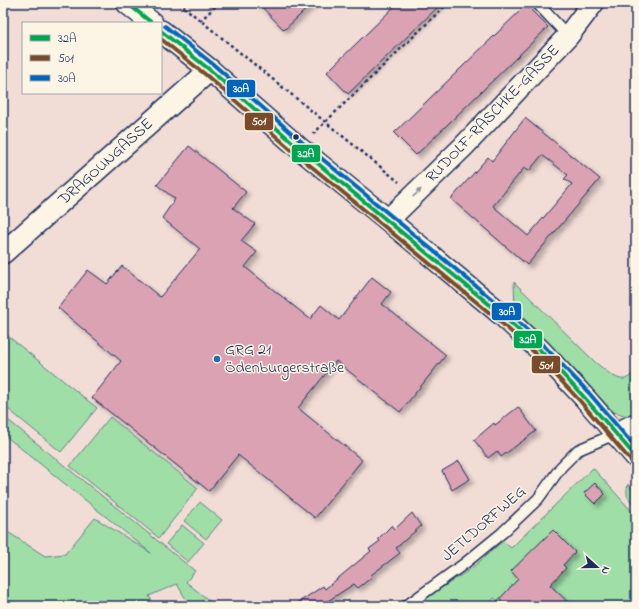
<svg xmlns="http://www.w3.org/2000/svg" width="639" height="609" viewBox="0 0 639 609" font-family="'Indie Flower',sans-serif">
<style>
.green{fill:#9fdea6;stroke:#5d8682}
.building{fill:#daa2b2;stroke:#1b2f5e;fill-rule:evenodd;filter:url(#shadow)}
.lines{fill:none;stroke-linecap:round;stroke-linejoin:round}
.lane-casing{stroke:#1b2f5e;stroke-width:13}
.street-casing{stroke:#1b2f5e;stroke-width:24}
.path{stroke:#1b2f5e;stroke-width:2.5;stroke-dasharray:3 3;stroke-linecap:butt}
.lane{stroke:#fcf5e5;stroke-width:10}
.street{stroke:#fcf5e5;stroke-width:21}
.bus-1-casing{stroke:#fcf5e5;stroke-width:7}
.bus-2-casing{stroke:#fcf5e5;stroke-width:7}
.bus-3-casing{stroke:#fcf5e5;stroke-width:7}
.bus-1{stroke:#00a651;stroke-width:4}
.bus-2{stroke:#7a4b2a;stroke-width:4}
.bus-3{stroke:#0065bd;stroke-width:4}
.oneway{fill:#8c92a2}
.bus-dot{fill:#1b2f5e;stroke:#fcf5e5;stroke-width:1.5}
.poi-dot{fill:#1f6fb2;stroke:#fcf5e5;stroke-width:1.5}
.labels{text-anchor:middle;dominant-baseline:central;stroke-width:3;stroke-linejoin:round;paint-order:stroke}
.street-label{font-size:16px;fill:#1b2f5e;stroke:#fcf5e5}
.poi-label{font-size:16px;fill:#1b2f5e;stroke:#fcf5e5;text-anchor:start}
.line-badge{stroke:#fcf5e5;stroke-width:1.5}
.badge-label{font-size:11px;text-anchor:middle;font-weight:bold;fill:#fff}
</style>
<defs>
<filter id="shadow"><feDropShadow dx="3.5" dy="3.5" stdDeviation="2" flood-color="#0004"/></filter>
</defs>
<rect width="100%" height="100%" fill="#f2dcd6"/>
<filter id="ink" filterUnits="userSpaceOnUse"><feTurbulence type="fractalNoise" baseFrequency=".025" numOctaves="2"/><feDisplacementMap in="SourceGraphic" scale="8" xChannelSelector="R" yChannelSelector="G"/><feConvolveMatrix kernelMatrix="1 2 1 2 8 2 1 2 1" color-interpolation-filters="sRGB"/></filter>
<g filter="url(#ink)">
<!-- green -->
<g class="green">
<path d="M514 282 596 363C603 368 616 381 625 379 629 378 633 373 636 371V412L627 416 614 412 515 309Z"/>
<polygon points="3,332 97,408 61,452 3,405"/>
<polygon points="3,416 195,571 186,582 216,606 190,606 177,584 149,596 152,601 145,606 3,606 3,529 45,556 65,554 95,518 151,553 3,434"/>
<polygon points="110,417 198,488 159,538 70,466"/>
<polygon points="593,468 636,516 636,606 571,606 539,574 498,601 494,598 487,606 414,606 472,568 503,541 511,548"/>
<path d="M628 484 636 494V507C628 498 625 497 628 484Z"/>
<polygon points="200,502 222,520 206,539 184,521"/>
<polygon points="182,525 204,543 188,562 166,544"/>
</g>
<!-- building -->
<g class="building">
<polygon points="258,3 313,3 284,30"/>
<polygon points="398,3 442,3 348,94 327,72"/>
<polygon points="526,5 548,27 416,155 394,133"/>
<path d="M525 118 600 179 527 265 451 199 488 157 492 161ZM542 155 568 175 564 179 572 184 528 236 493 206 524 168 529 171Z"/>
<polygon points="189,146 246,192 233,208 255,224 241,241 257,252 245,267 310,319 321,305 339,320 372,277 391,292 382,304 446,355 400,412 336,361 298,408 362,460 315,518 238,455 209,491 92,398 121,361 58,308 88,270 107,284 122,266 160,297 200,249 162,218 175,199 157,185"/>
<polygon points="518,407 536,431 501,457 497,451 488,458 474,440 494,423 495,425"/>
<polygon points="459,461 470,479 452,490 442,471"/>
<polygon points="595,483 605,494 595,504 584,493"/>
<polygon points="412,513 421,526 396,548 400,553 371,575 372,577 358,588 354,584 320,606 293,606 323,586 325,589 371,551 369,549 380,541 378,539 392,525 395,529"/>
<polygon points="553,530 575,552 563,565 566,568 550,585 572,606 493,606 518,579 511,571"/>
</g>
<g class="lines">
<defs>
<g id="lane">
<polyline points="537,3 568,36"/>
<polyline points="406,606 464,564 502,533 538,499 561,467 578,450 615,434"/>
</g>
<g id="street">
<polyline points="127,3 152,23"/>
<polyline points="161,31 210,70 299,148 388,220 501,314 540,350 584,397 636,457"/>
<polyline points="388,220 463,147 568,36 593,3"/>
<polyline points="3,253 210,70"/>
<polyline points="615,434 636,424"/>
</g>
</defs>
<!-- lane casing -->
<use href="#lane" class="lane-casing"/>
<!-- street casing -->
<use href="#street" class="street-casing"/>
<!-- path -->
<g class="path">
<polyline points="179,3 399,182"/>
<polyline points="200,21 219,3"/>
<polyline points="313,134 448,3"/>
</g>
<!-- lane -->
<use href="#lane" class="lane"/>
<!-- street -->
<use href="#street" class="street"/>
<defs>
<g id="bus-1">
<polyline points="127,3 152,23"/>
<polyline points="161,31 210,70 299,148 501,314 540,350 584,397 636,457"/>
</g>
<polyline id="bus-2" points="161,39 206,75 295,153 497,319 536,354 580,401 631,461"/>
<polyline id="bus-3" points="165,26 214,65 303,143 505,310 544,346 589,393 636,448"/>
</defs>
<!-- bus-1 casing -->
<use href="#bus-1" class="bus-1-casing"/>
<!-- bus-2 casing -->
<use href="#bus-2" class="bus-2-casing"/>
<!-- bus-3 casing -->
<use href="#bus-3" class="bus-3-casing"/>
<!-- bus-1 -->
<use href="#bus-1" class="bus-1"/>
<!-- bus-2 -->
<use href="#bus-2" class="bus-2"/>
<!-- bus-3 -->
<use href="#bus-3" class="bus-3"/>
</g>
<!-- one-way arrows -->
<defs><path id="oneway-solid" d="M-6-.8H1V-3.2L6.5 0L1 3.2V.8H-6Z"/></defs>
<use class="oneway" href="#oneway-solid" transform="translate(417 193) rotate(-44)"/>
</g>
<!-- markers -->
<circle class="bus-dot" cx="296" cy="137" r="3.5"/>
<circle class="poi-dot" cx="217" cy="359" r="4"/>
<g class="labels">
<!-- street labels -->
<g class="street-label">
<text transform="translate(493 114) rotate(-46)">RUDOLF-RASCHKE-GASSE</text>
<text transform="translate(106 162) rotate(-42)">DRAGOUNGASSE</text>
<text transform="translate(484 524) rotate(-41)">JETLDORFWEG</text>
</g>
<!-- poi labels -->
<g class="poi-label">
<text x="225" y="350">GRG 21<tspan x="225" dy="18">Ödenburgerstraße</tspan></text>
</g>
</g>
<g class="line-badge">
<rect x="226" y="79" width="30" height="19" rx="4" fill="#0065bd"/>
<rect x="244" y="112" width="30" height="19" rx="4" fill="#7a4b2a"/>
<rect x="291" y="144" width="30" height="19" rx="4" fill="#00a651"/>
<rect x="491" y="302" width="31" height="19" rx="4" fill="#0065bd"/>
<rect x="513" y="330" width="30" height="19" rx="4" fill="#00a651"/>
<rect x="531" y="355" width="30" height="19" rx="4" fill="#7a4b2a"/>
</g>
<g class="badge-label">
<text x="241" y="92">30A</text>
<text x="259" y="125">501</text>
<text x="306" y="157">32A</text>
<text x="507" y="315">30A</text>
<text x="528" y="343">32A</text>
<text x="546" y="369">501</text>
</g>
<!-- margin -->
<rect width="639" height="609" fill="none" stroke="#fcf5e5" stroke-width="16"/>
<rect x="8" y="8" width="623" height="593" fill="none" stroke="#1b2f5e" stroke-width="1.5" filter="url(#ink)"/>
<!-- legend -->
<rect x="22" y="22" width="140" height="72" fill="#fcf5e5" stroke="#a2a6af"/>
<rect x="30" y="35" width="20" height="6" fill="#00a651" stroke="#a2a6af"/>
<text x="58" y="42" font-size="12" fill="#1b2f5e">32A</text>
<rect x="30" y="55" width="20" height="6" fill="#7a4b2a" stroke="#a2a6af"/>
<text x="58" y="62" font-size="12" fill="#1b2f5e">501</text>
<rect x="30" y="75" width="20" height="6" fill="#0065bd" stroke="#a2a6af"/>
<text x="58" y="82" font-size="12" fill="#1b2f5e">30A</text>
<!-- north arrow -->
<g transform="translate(597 567) rotate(111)" stroke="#fcf5e5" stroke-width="3" paint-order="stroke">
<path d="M0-3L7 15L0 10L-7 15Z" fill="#1b2f5e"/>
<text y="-6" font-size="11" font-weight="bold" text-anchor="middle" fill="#1b2f5e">N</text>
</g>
</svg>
